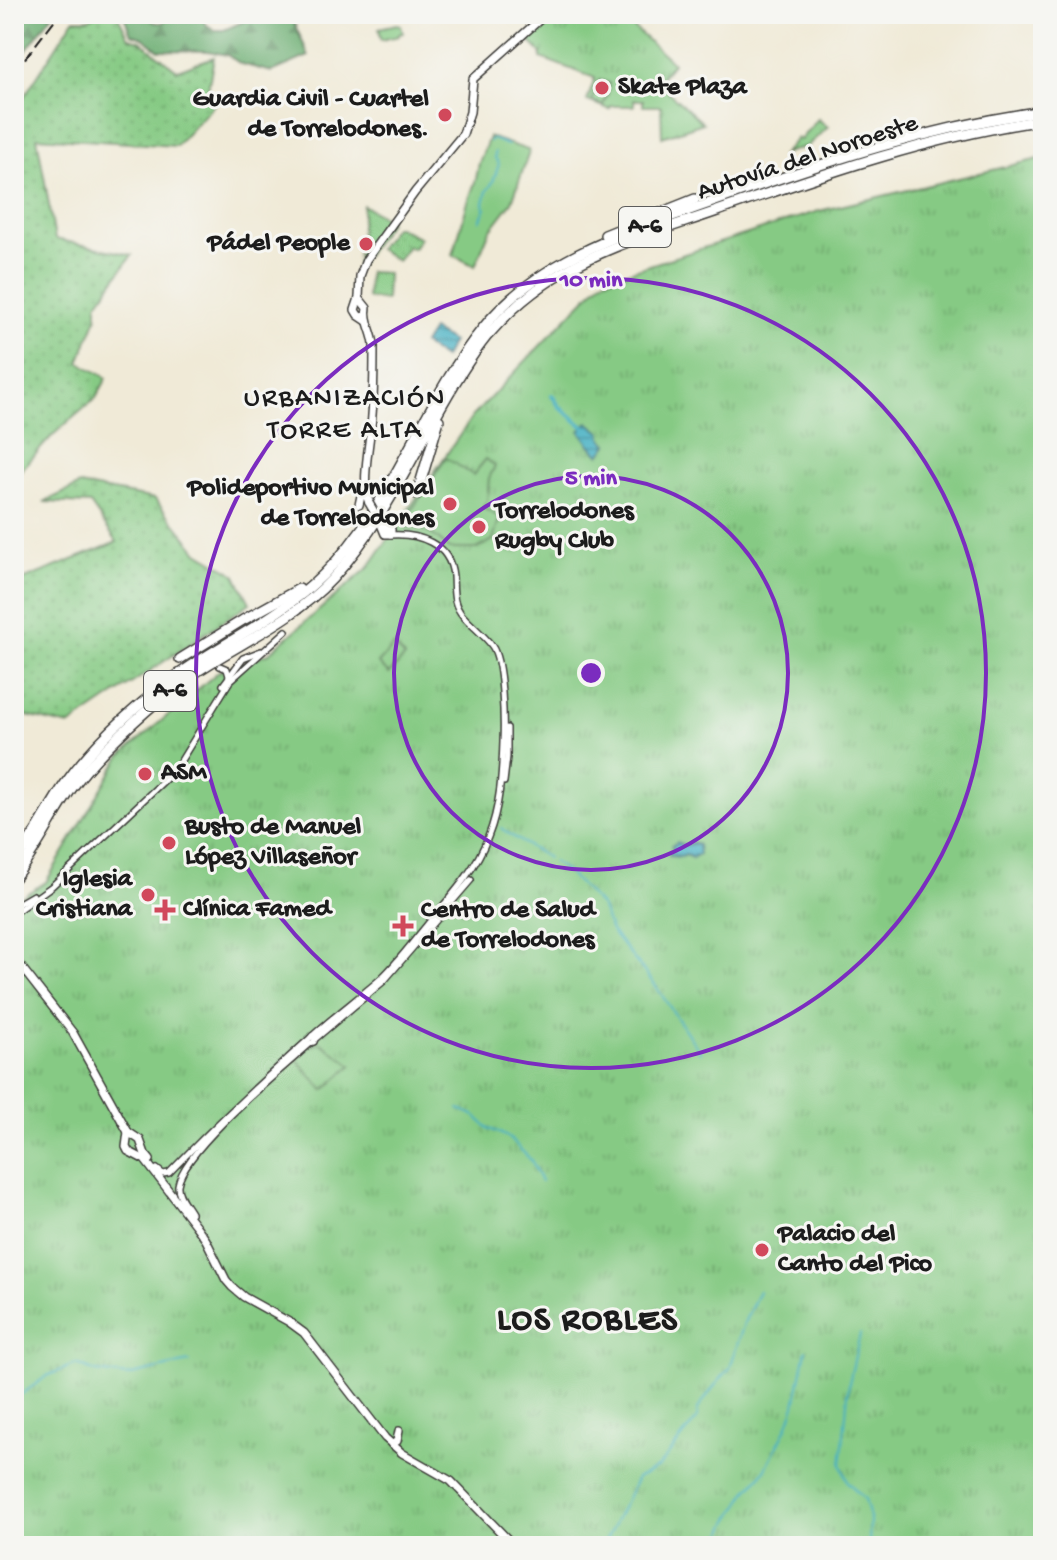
<svg xmlns="http://www.w3.org/2000/svg" width="1057" height="1560" viewBox="0 0 1057 1560" font-family="'Gochi Hand',sans-serif">
<style>
.grass{fill:url(#grass-dots);stroke:#517350;stroke-width:2}
.forest{fill:url(#forest-firs);stroke:#446547;stroke-width:2}
.park{fill:url(#park-tufts);stroke:#517350;stroke-width:2}
.garden{fill:#86ca84;stroke:#517350;stroke-width:2}
.water{fill:url(#water-rules);stroke:#306670;stroke-width:2}
.lines{fill:none;stroke-linecap:round;stroke-linejoin:round}
.stream{stroke:#45b0c3;stroke-width:2}
.canal{stroke:#45b0c3;stroke-width:4}
.minor-casing{stroke:#3c3b38;stroke-width:8}
.major-casing{stroke:#3c3b38;stroke-width:10}
.highway-casing{stroke:#3c3b38;stroke-width:12}
.minor{stroke:#fff;stroke-width:5}
.major{stroke:#fff;stroke-width:7}
.highway{stroke:#fff;stroke-width:9}
.rail{stroke:#1c1c1c;stroke-width:2;stroke-dasharray:12 6;stroke-linecap:butt}
.major-bridge-casing{stroke:#3c3b38;stroke-width:10;stroke-linecap:butt}
.major-bridge{stroke:#fff;stroke-width:7}
.ring{fill:none;stroke:#7b2cbf;stroke-width:4}
.poi-dot{fill:#d1495b;stroke:#f6f6f2;stroke-width:3}
.labels{text-anchor:middle;dominant-baseline:central;stroke-width:6;stroke-linejoin:round;paint-order:stroke}
.shield{fill:#f6f6f2;stroke:#5d5d5c;stroke-width:2}
.shield-label{font-size:24px;font-weight:bold;fill:#1c1c1c}
.poi-label{font-size:26px;font-weight:bold;fill:#1c1c1c;stroke:#f6f6f2;text-anchor:start}
.street-label{font-size:26px;fill:#1c1c1c;stroke:#f6f6f2}
.neighbourhood-label{font-size:28px;letter-spacing:2px;fill:#1c1c1c;stroke:#f6f6f2}
.district-label{font-size:34px;font-weight:bold;letter-spacing:2px;fill:#1c1c1c;stroke:#f6f6f2}
.centre{fill:#7b2cbf;stroke:#f6f6f2;stroke-width:4}
.ring-label{font-size:24px;text-anchor:middle;font-weight:bold;fill:#7b2cbf;stroke:#f6f6f2;stroke-width:6;stroke-linejoin:round;paint-order:stroke}
</style>
<defs>
<pattern id="grass-dots" width="8" height="8" patternUnits="userSpaceOnUse" patternTransform="scale(2)"><rect width="8" height="8" fill="#86ca84"/><path d="M2 2h.1M6 6h.1" fill="none" stroke="#73ad71" stroke-width="1.8" stroke-linecap="round"/></pattern>
<pattern id="forest-firs" width="22" height="20" patternUnits="userSpaceOnUse" patternTransform="scale(2)"><rect width="22" height="20" fill="#6cae72"/><path d="M5 1l3.5 6h-7zM16 11l3.5 6h-7z" fill="#588d5d"/></pattern>
<pattern id="park-tufts" width="24" height="20" patternUnits="userSpaceOnUse" patternTransform="scale(2)"><rect width="24" height="20" fill="#86ca84"/><path d="M3 7l-1-3M5 7V3M7 7l1-3M15 17l-1-3M17 17v-4M19 17l1-3" fill="none" stroke="#73ad71"/></pattern>
<pattern id="water-rules" width="6" height="5" patternUnits="userSpaceOnUse" patternTransform="scale(2)"><rect width="6" height="5" fill="#45b0c3"/><path d="M0 2.5h6" fill="none" stroke="#398e9e"/></pattern>
</defs>
<rect width="100%" height="100%" fill="#f6f6f2"/>
<filter id="ink" filterUnits="userSpaceOnUse"><feTurbulence type="fractalNoise" baseFrequency=".0125" numOctaves="2"/><feDisplacementMap in="SourceGraphic" scale="16" xChannelSelector="R" yChannelSelector="G"/><feConvolveMatrix kernelMatrix="1 2 1 2 8 2 1 2 1" color-interpolation-filters="sRGB"/></filter>
<filter id="wash" filterUnits="userSpaceOnUse"><feTurbulence type="fractalNoise" baseFrequency=".006" numOctaves="4" result="noise"/><feDisplacementMap in="SourceGraphic" scale="32" xChannelSelector="R" yChannelSelector="G"/><feGaussianBlur stdDeviation="1.8" result="paint"/><feColorMatrix in="noise" values="0 0 0 0 0 0 0 0 0 0 0 0 0 0 0 0 0 1.4 0 .05"/><feComposite in="paint" operator="in"/></filter>
<g filter="url(#wash)">
<rect width="100%" height="100%" fill="#f0ead7"/>
<!-- grass -->
<g class="grass">
<polygon points="97,14 117,14 129,38 140,41 177,70 214,57 207,95 219,99 176,146 37,137 55,239 132,255 97,304 97,318 79,362 107,378 96,398 53,435 14,478 14,112 74,19 89,19"/>
<polygon points="394,227 398,227 420,238 413,249 408,246 397,261 378,249"/>
<polygon points="80,485 155,499 198,552 235,574 250,603 69,726 14,713 14,582 18,582 117,542 90,504 44,502"/>
</g>
<!-- forest -->
<g class="forest">
<polygon points="14,14 53,14 14,66"/>
<path d="M123 14H147C152 22 155 24 164 22L169 14 200 15 207 25 215 30H224L249 19 273 21 281 14H290L309 56 272 72 241 64 227 55 208 51 159 50 143 38 131 34Z"/>
</g>
<!-- park -->
<g class="park">
<polygon points="559,14 627,14 633,27 673,63 657,82 703,123 662,137 661,106 643,106 643,100 634,100 634,106 612,106 609,109 587,101 595,78 541,58 541,53 528,40 544,24"/>
<polygon points="818,119 828,127 807,146 783,154 797,138 800,140"/>
<polygon points="1043,158 1043,1546 14,1546 14,901 46,882 121,756 219,671 269,653 368,568 473,416 603,280 819,211"/>
</g>
<!-- garden -->
<g class="garden">
<polygon points="397,24 401,25 403,33 399,34 399,36 381,40 379,28"/>
<polygon points="599,80 609,83 608,93 603,105 592,101"/>
<polygon points="489,137 528,150 529,152 512,202 489,232 475,266 453,255 467,205 476,179 479,163"/>
<polygon points="363,205 390,221 357,268"/>
<polygon points="369,272 387,273 386,300 367,298"/>
<path d="M446 458 473 475 486 459 495 466 489 478 487 500 483 508 500 517 493 540 476 549H449C435 535 427 529 407 528L404 522Z"/>
<polygon points="394,646 405,657 389,674 378,663"/>
<polygon points="321,1043 352,1065 324,1090 296,1059 310,1046"/>
</g>
<!-- water -->
<g class="water">
<polygon points="432,330 452,342 444,358 423,344"/>
<polygon points="588,422 602,433 602,438 608,444 600,455 591,446 580,431"/>
<polygon points="678,842 685,846 692,842 698,845 699,854 692,858 686,855 682,857 669,856 670,851 673,851 674,849 671,846"/>
</g>
<g class="lines">
<!-- stream -->
<g class="stream">
<polyline points="489,141 492,139 508,145"/>
<polyline points="480,221 485,209 484,203 487,191 493,182 499,164 495,158 495,152"/>
<path d="M501 828C516 840 532 848 548 858"/>
<polyline points="553,862 568,873 601,906 611,931 655,985 700,1052"/>
<polyline points="459,1109 474,1115 488,1128 508,1137 531,1160 541,1182"/>
<polyline points="860,1334 849,1383 841,1465 848,1482 865,1499 870,1518 869,1546"/>
<polyline points="14,1397 22,1394 47,1376 76,1364 96,1372 127,1376 189,1362"/>
<polyline points="603,1546 637,1478 658,1467 697,1419 698,1409 713,1388 730,1368 744,1323 759,1291"/>
<polyline points="716,1546 719,1543 728,1522 749,1489 764,1472 787,1427 795,1405 806,1350"/>
</g>
<!-- canal -->
<polyline class="canal" points="552,395 559,406 584,427"/>
</g>
</g>
<g filter="url(#ink)">
<g class="lines">
<defs>
<g id="minor">
<polyline points="220,666 227,669 229,676"/>
<polyline points="223,685 243,658 261,651"/>
<polyline points="504,782 507,757 507,728"/>
<polyline points="14,906 33,895"/>
<polyline points="14,913 52,886 169,776 177,767 230,681 286,631"/>
<polyline points="315,1039 384,981 471,880"/>
<path d="M157 1169 163 1174 169 1173C214 1126 261 1082 309 1039 330 1019 356 1000 378 981 396 965 411 944 426 926 450 897 474 873 488 837 500 808 502 773 503 742 504 722 503 661 492 646 484 635 472 626 463 616 452 603 454 592 453 576 450 543 418 533 390 535"/>
<path d="M191 1213C186 1204 177 1195 178 1185 183 1150 282 1069 311 1043L314 1042 315 1038 312 1036"/>
</g>
<g id="major">
<path d="M359 298 367 308C364 320 373 332 374 345 374 368 374 392 372 415 371 438 360 485 369 503"/>
<polyline points="367,321 358,315 355,310 359,298 360,276 366,260 415,192 463,134 470,112 473,79 546,14"/>
<polyline points="369,501 369,496 373,490 370,487"/>
<polyline points="359,505 362,491"/>
<polygon points="380,522 391,529 391,534 385,534"/>
<polyline points="15,959 73,1033 128,1132 140,1140 145,1154 150,1160"/>
<polyline points="128,1132 126,1147 128,1151 145,1160 196,1226 206,1240 226,1280 232,1287 244,1297 289,1322 304,1333 385,1438 402,1453 451,1481 514,1546"/>
<polyline points="392,1445 397,1441 399,1431"/>
</g>
<g id="highway">
<polyline points="605,235 695,199"/>
<polyline points="417,494 439,420"/>
<polyline points="180,659 243,620 299,589"/>
<path d="M14 863C34 839 47 810 65 784 91 747 128 713 164 685 215 645 277 621 323 575 394 505 421 405 483 328 541 255 637 229 721 199 827 161 931 127 1043 111"/>
<path d="M14 878C37 850 51 818 72 788 98 752 138 717 172 689 223 649 287 627 332 579 375 532 403 476 433 421 449 392 466 362 487 336 512 307 542 283 576 265 621 241 672 227 720 210 826 173 932 136 1043 120"/>
</g>
</defs>
<!-- minor casing -->
<use href="#minor" class="minor-casing"/>
<!-- major casing -->
<use href="#major" class="major-casing"/>
<!-- highway casing -->
<use href="#highway" class="highway-casing"/>
<!-- minor -->
<use href="#minor" class="minor"/>
<!-- major -->
<use href="#major" class="major"/>
<!-- highway -->
<use href="#highway" class="highway"/>
<!-- rail -->
<polyline class="rail" points="14,73 59,14"/>
<defs>
<polyline id="major-bridge" points="369,503 380,522"/>
</defs>
<!-- major-bridge casing -->
<use href="#major-bridge" class="major-bridge-casing"/>
<!-- major-bridge -->
<use href="#major-bridge" class="major-bridge"/>
</g>
</g>
<!-- distance rings -->
<g class="ring">
<circle cx="591" cy="673" r="197"/>
<circle cx="591" cy="673" r="395"/>
</g>
<!-- markers -->
<g class="poi-dot">
<circle cx="602" cy="88" r="8"/>
<circle cx="445" cy="115" r="8"/>
<circle cx="366" cy="244" r="8"/>
<circle cx="450" cy="504" r="8"/>
<circle cx="479" cy="527" r="8"/>
<circle cx="145" cy="774" r="8"/>
<circle cx="169" cy="843" r="8"/>
<circle cx="148" cy="895" r="8"/>
<path d="M161 898h8v8h8v8h-8v8h-8v-8h-8v-8h8z"/>
<path d="M399 914h8v8h8v8h-8v8h-8v-8h-8v-8h8z"/>
<circle cx="762" cy="1250" r="8"/>
</g>
<g class="labels">
<!-- shield labels -->
<g class="shield">
<rect x="619" y="207" width="52" height="40" rx="6"/>
<rect x="144" y="671" width="52" height="40" rx="6"/>
</g>
<g class="shield-label">
<text x="645" y="227">A-6</text>
<text x="170" y="691">A-6</text>
</g>
<!-- poi labels -->
<g class="poi-label">
<text x="618" y="88">Skate Plaza</text>
<text x="429" y="100" text-anchor="end">Guardia Civil - Cuartel<tspan x="429" dy="30">de Torrelodones.</tspan></text>
<text x="350" y="244" text-anchor="end">Pádel People</text>
<text x="434" y="489" text-anchor="end">Polideportivo Municipal<tspan x="434" dy="30">de Torrelodones</tspan></text>
<text x="495" y="512">Torrelodones<tspan x="495" dy="30">Rugby Club</tspan></text>
<text x="161" y="774">ASM</text>
<text x="185" y="828">Busto de Manuel<tspan x="185" dy="30">López Villaseñor</tspan></text>
<text x="132" y="880" text-anchor="end">Iglesia<tspan x="132" dy="30">Cristiana</tspan></text>
<text x="183" y="910">Clínica Famed</text>
<text x="421" y="911">Centro de Salud<tspan x="421" dy="30">de Torrelodones</tspan></text>
<text x="778" y="1235">Palacio del<tspan x="778" dy="30">Canto del Pico</tspan></text>
</g>
<!-- street labels -->
<g class="street-label">
<text transform="translate(808 159) rotate(-18)">Autovía del Noroeste</text>
</g>
<!-- neighbourhood labels -->
<g class="neighbourhood-label">
<text x="345" y="399">URBANIZACIÓN<tspan x="345" dy="32">TORRE ALTA</tspan></text>
</g>
<!-- district labels -->
<g class="district-label">
<text x="588" y="1322">LOS ROBLES</text>
</g>
</g>
<circle cx="591" cy="673" r="12" class="centre"/>
<g class="ring-label">
<text x="591" y="286">10 min</text>
<text x="591" y="484">5 min</text>
</g>
<!-- margin -->
<rect width="1057" height="1560" fill="none" stroke="#f6f6f2" stroke-width="48"/>
</svg>
